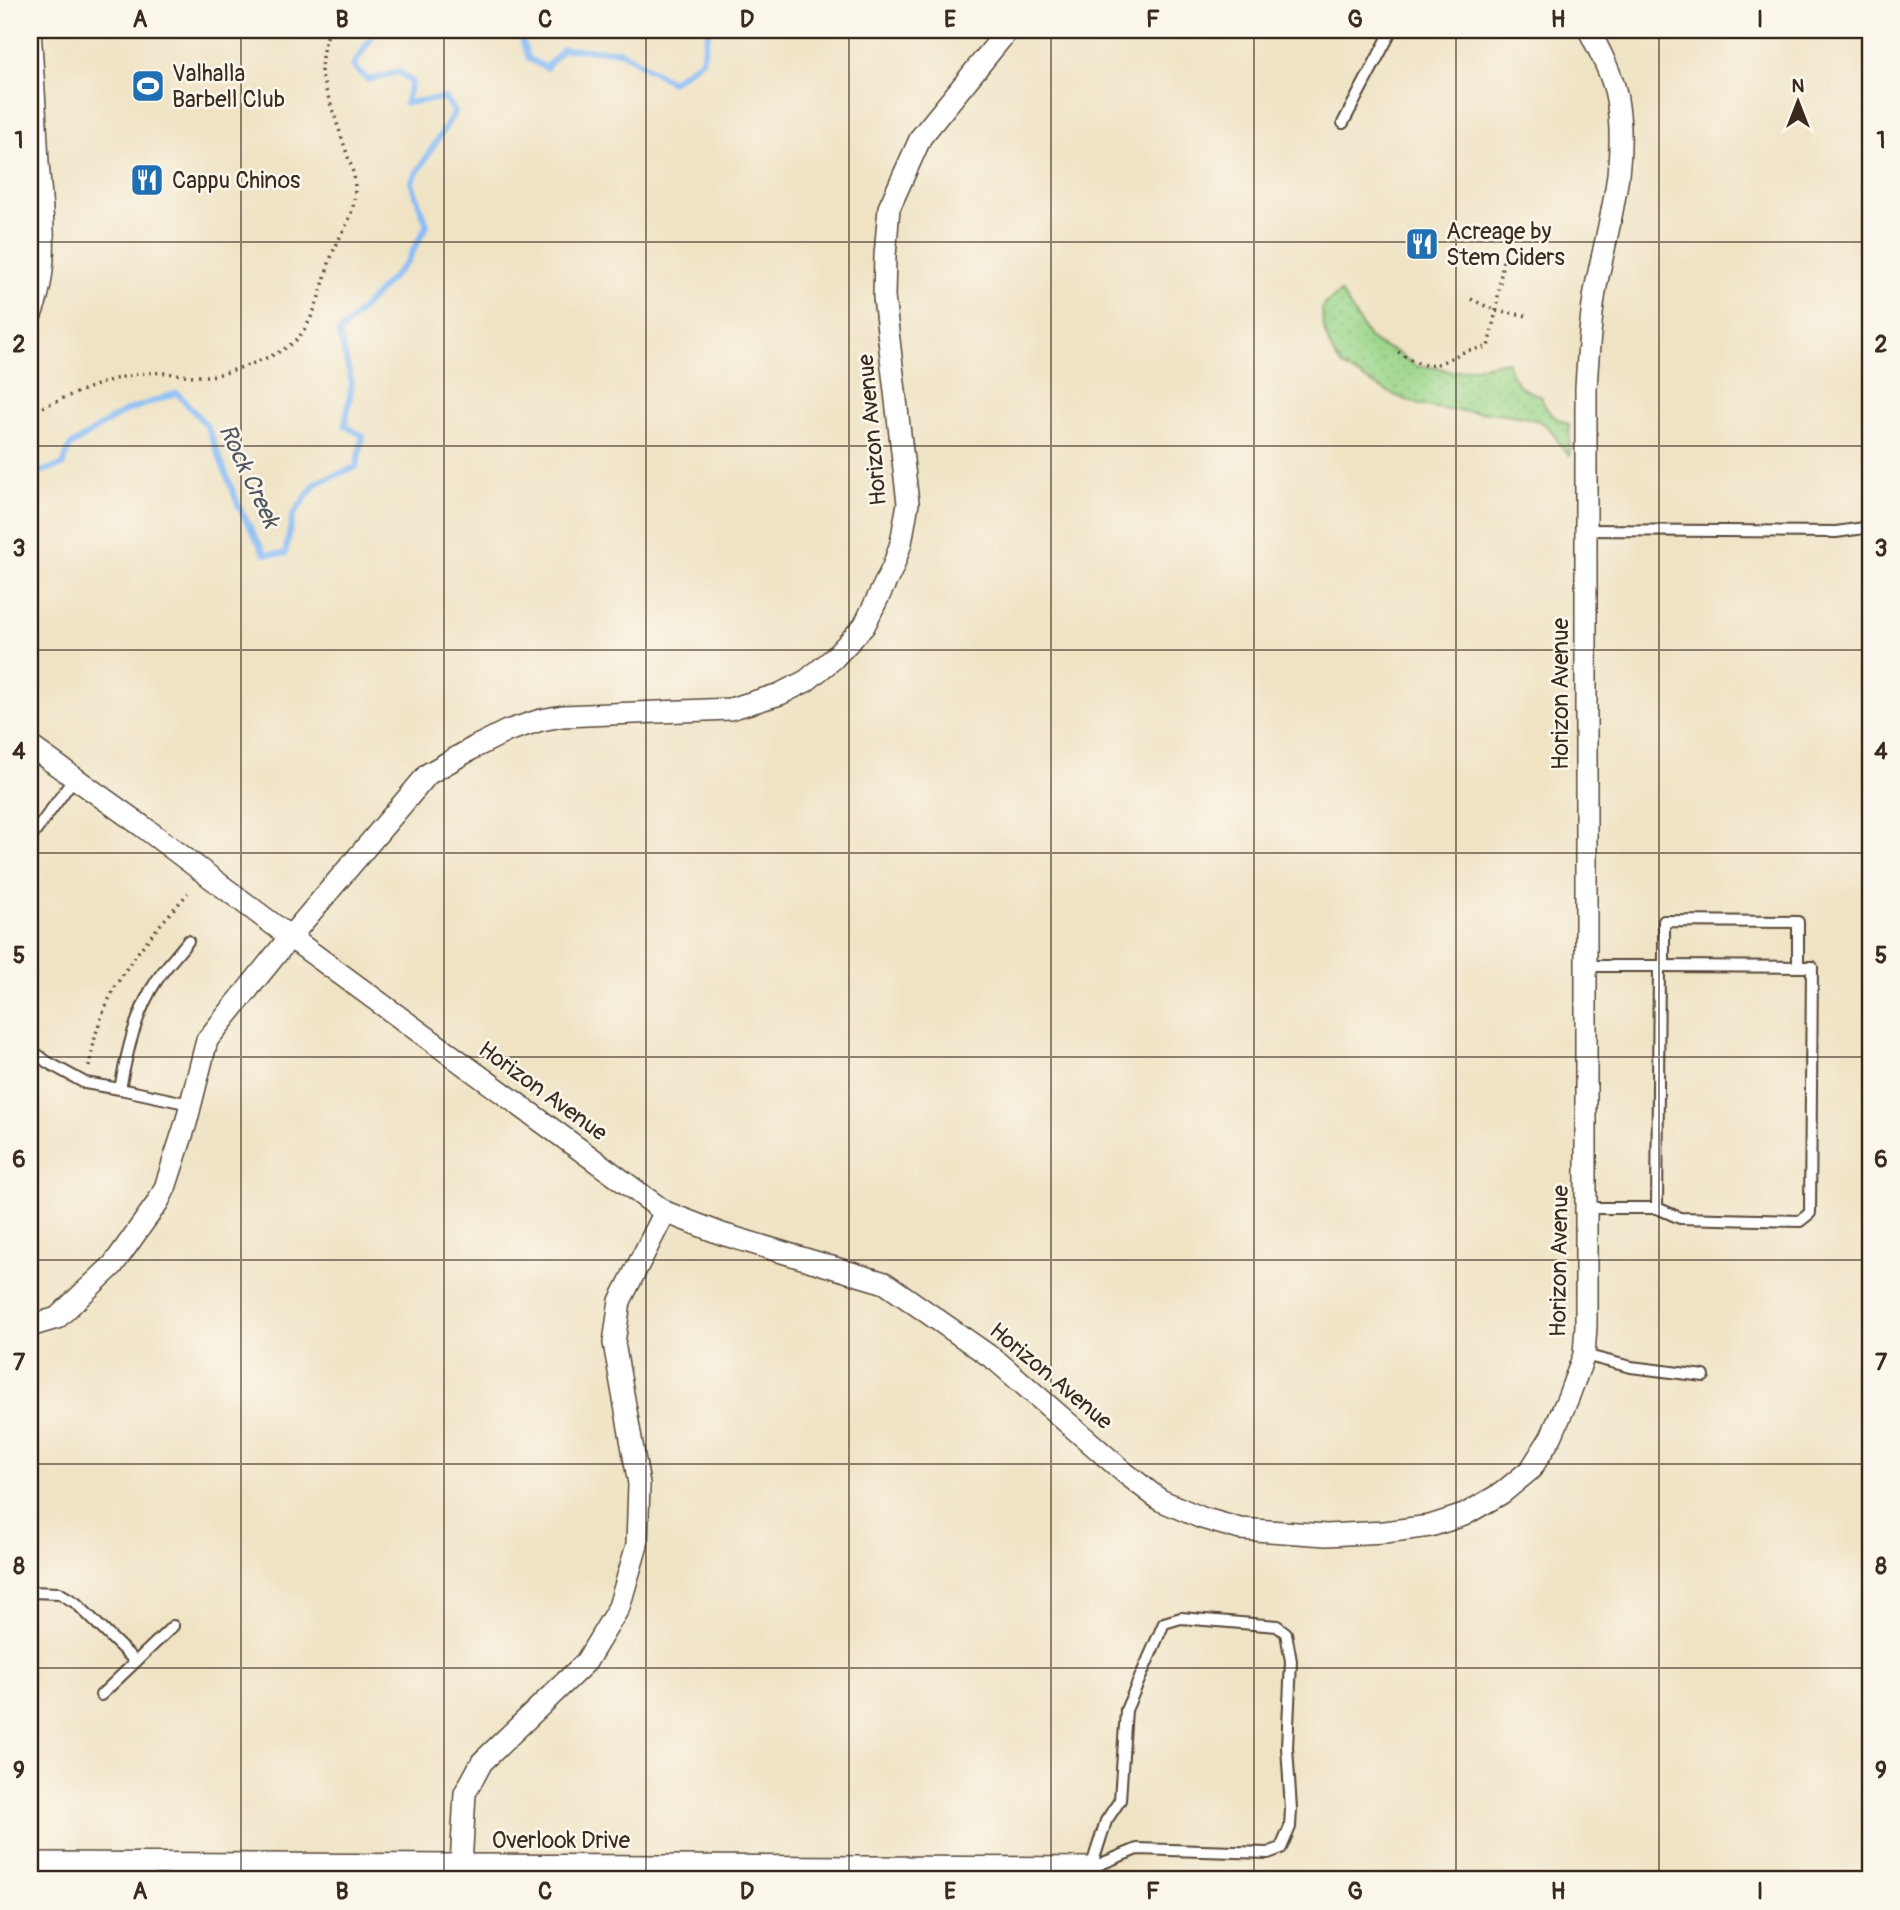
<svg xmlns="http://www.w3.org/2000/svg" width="1900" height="1910" viewBox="0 0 1900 1910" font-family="Pangolin,sans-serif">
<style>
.grass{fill:url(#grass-dots);stroke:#6a8054;stroke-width:2}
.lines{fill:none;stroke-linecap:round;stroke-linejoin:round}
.stream{stroke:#87bcf6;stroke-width:6}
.service-casing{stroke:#564637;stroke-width:14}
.minor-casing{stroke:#564637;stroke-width:24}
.path{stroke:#564637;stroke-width:3.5;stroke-dasharray:2 5;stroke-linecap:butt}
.service{stroke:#fff;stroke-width:10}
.minor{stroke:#fff;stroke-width:21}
.grid{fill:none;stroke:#3b2a1e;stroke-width:2;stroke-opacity:0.55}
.labels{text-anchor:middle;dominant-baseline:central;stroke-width:5;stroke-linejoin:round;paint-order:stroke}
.poi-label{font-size:23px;fill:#3b2a1e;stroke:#fbf7ec;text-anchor:start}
.street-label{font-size:23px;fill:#3b2a1e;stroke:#fbf7ec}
.water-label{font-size:24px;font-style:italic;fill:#52565f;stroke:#fbf7ec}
.neatline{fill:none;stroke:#3b2a1e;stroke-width:2.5}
.grid-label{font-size:23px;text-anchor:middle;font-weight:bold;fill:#3b2a1e}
</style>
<defs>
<pattern id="grass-dots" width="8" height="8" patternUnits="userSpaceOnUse" patternTransform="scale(1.75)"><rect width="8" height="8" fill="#9ad589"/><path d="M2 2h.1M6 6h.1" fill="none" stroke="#86b776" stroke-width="1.8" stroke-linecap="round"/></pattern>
</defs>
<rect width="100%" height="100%" fill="#fbf7ec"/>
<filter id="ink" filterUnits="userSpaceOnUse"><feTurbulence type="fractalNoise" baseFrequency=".0143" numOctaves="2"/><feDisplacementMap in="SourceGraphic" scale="14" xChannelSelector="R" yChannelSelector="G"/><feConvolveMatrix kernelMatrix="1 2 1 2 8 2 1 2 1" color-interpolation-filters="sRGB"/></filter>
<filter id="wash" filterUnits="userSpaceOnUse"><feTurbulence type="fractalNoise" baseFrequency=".00686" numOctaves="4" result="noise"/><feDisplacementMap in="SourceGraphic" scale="28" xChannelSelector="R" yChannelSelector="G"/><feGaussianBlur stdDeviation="1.57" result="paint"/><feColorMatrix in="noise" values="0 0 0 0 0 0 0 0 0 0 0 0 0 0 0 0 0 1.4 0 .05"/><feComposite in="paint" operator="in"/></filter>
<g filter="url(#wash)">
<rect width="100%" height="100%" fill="#efe3c4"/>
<!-- grass -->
<path class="grass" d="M1341 292 1369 338 1381 346 1396 352 1416 366 1437 367 1451 372 1507 361C1514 384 1518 388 1541 396 1545 410 1555 420 1569 424L1570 455C1556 447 1557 428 1538 421 1505 410 1470 414 1436 408 1401 403 1372 383 1342 366 1329 351 1320 324 1323 305Z"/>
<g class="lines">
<!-- stream -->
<g class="stream">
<polyline points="518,30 529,59 546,68 563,49 620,51 671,82 702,60 709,30"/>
<polyline points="30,475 63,465 70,446 123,412 177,393 207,426 240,509 265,554 285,554 293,515 316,483 356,467 363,436 345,426 352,383 339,333 407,262 427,225 411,182 455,112 445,98 405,103 412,82 399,72 368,80 353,66 376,30"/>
</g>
</g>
</g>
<g filter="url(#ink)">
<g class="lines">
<defs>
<g id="service">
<polyline points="1343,123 1392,30"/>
<polyline points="1586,530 1836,532 1864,528 1870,524"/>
<polyline points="30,839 75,777"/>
<path d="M188 941C178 954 166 966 157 980 136 1011 127 1052 120 1089L190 1104"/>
<polyline points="1586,966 1659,966 1657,1208 1586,1208"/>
<polyline points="1664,966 1664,921 1798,922 1798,967"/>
<polyline points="30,1049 47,1062 85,1083 120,1089"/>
<polyline points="1657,1208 1680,1218 1800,1221 1810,1213 1812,967 1659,966"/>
<polyline points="1584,1355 1631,1367 1704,1376"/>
<polyline points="30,1592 59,1593 76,1603 135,1661"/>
<polygon points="1181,1618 1277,1626 1286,1633 1291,1661 1287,1747 1291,1809 1290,1827 1281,1848 1268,1853 1137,1849 1091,1868 1106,1821 1120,1800 1126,1710 1164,1623"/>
<polyline points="101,1695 173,1626"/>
<polyline points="1091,1868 1100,1880"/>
<polyline points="397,1880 398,1866"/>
</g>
<g id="minor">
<path d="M1008 30 921 137 889 208 885 256 884 297 908 503 901 543 893 567 864 626 833 659 806 681 780 694 757 701 730 709 563 716 541 720 507 731 475 747 428 774 290 937 665 1212 722 1234 885 1283 998 1362 1125 1473 1160 1500 1202 1518 1240 1529 1326 1535 1385 1532 1430 1526 1464 1515 1502 1493 1531 1469 1551 1437 1568 1398 1584 1355 1586 1326V388C1588 354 1590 319 1596 286 1609 222 1629 160 1616 94 1611 72 1599 50 1589 30"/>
<path d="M30 317C51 270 42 213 38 163 36 119 33 74 30 30"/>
<polyline points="30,746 142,826 290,937 207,1040 186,1123 165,1188 158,1202 113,1265 57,1318 30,1326"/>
<polyline points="30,1863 1091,1868"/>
<polyline points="461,1866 465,1793 482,1762 586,1662 619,1607 637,1545 639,1484 614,1343 620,1301 665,1212"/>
</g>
</defs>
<!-- service casing -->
<use href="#service" class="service-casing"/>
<!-- minor casing -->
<use href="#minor" class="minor-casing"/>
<!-- path -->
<g class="path">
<polyline points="1471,299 1496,311 1529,316"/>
<path d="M1398 352C1433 374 1433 365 1466 351 1473 349 1481 348 1488 347L1496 311 1506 237"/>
<path d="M30 412C67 398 105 377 146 373 166 371 185 377 204 376 220 376 236 369 251 364 267 358 285 351 297 339 314 322 323 283 330 260 342 226 359 216 354 175L321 75C321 58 323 45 330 30"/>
<path d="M89 1067C92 1053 94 1038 99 1024 116 972 153 933 188 893"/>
</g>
<!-- service -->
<use href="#service" class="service"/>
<!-- minor -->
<use href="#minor" class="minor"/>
</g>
</g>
<!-- grid -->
<path class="grid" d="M241 30V1880M444 30V1880M646 30V1880M849 30V1880M1051 30V1880M1254 30V1880M1456 30V1880M1659 30V1880M30 242H1870M30 446H1870M30 650H1870M30 853H1870M30 1057H1870M30 1260H1870M30 1464H1870M30 1668H1870"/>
<!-- icons -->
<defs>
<symbol id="stadium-square" viewBox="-11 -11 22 22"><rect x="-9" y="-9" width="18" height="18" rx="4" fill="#1f6fb2" stroke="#fbf7ec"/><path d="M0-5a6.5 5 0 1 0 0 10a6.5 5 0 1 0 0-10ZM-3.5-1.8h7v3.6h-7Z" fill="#fff"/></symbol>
<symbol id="restaurant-square" viewBox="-11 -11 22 22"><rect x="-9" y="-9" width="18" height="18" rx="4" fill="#1f6fb2" stroke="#fbf7ec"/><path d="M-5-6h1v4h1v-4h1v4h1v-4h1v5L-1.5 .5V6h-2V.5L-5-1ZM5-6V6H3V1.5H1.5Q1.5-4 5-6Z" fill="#fff"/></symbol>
</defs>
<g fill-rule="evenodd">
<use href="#stadium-square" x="129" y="67" width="38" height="38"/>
<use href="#restaurant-square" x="128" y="161" width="38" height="38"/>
<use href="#restaurant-square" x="1403" y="225" width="38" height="38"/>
</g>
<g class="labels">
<!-- poi labels -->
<g class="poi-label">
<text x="172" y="73">Valhalla<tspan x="172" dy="26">Barbell Club</tspan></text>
<text x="172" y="180">Cappu Chinos</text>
<text x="1446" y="231">Acreage by<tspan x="1446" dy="26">Stem Ciders</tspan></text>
</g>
<!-- street labels -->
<g class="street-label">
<text transform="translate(872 430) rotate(-95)">Horizon Avenue</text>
<text transform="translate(1560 694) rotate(-90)">Horizon Avenue</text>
<text transform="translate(543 1091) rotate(36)">Horizon Avenue</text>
<text transform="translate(1559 1261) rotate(-89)">Horizon Avenue</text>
<text transform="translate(1051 1376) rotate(40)">Horizon Avenue</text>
<text x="561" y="1840">Overlook Drive</text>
</g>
<!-- water labels -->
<g class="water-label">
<text transform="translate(249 476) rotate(65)">Rock Creek</text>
</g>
</g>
<!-- margin -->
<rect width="1900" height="1910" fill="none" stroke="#fbf7ec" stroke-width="77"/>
<!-- north arrow -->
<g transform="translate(1798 102)" stroke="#fbf7ec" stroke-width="5" paint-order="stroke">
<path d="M0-5L12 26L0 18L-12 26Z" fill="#3b2a1e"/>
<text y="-10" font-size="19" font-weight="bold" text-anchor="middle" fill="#3b2a1e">N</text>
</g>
<rect x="38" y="38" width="1824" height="1833" class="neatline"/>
<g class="grid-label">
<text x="140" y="27">A</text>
<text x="342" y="27">B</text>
<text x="545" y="27">C</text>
<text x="747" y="27">D</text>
<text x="950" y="27">E</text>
<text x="1153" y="27">F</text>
<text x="1355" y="27">G</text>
<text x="1558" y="27">H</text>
<text x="1760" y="27">I</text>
<text x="19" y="148">1</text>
<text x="1881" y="148">1</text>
<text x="19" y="352">2</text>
<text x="1881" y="352">2</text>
<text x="19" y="556">3</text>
<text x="1881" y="556">3</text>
<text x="19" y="759">4</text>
<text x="1881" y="759">4</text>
<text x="19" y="963">5</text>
<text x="1881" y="963">5</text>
<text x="19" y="1167">6</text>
<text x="1881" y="1167">6</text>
<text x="19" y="1370">7</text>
<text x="1881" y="1370">7</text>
<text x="19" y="1574">8</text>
<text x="1881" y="1574">8</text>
<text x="19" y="1778">9</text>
<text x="1881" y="1778">9</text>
<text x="140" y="1899">A</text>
<text x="342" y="1899">B</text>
<text x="545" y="1899">C</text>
<text x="747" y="1899">D</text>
<text x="950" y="1899">E</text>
<text x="1153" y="1899">F</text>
<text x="1355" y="1899">G</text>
<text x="1558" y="1899">H</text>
<text x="1760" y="1899">I</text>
</g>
</svg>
